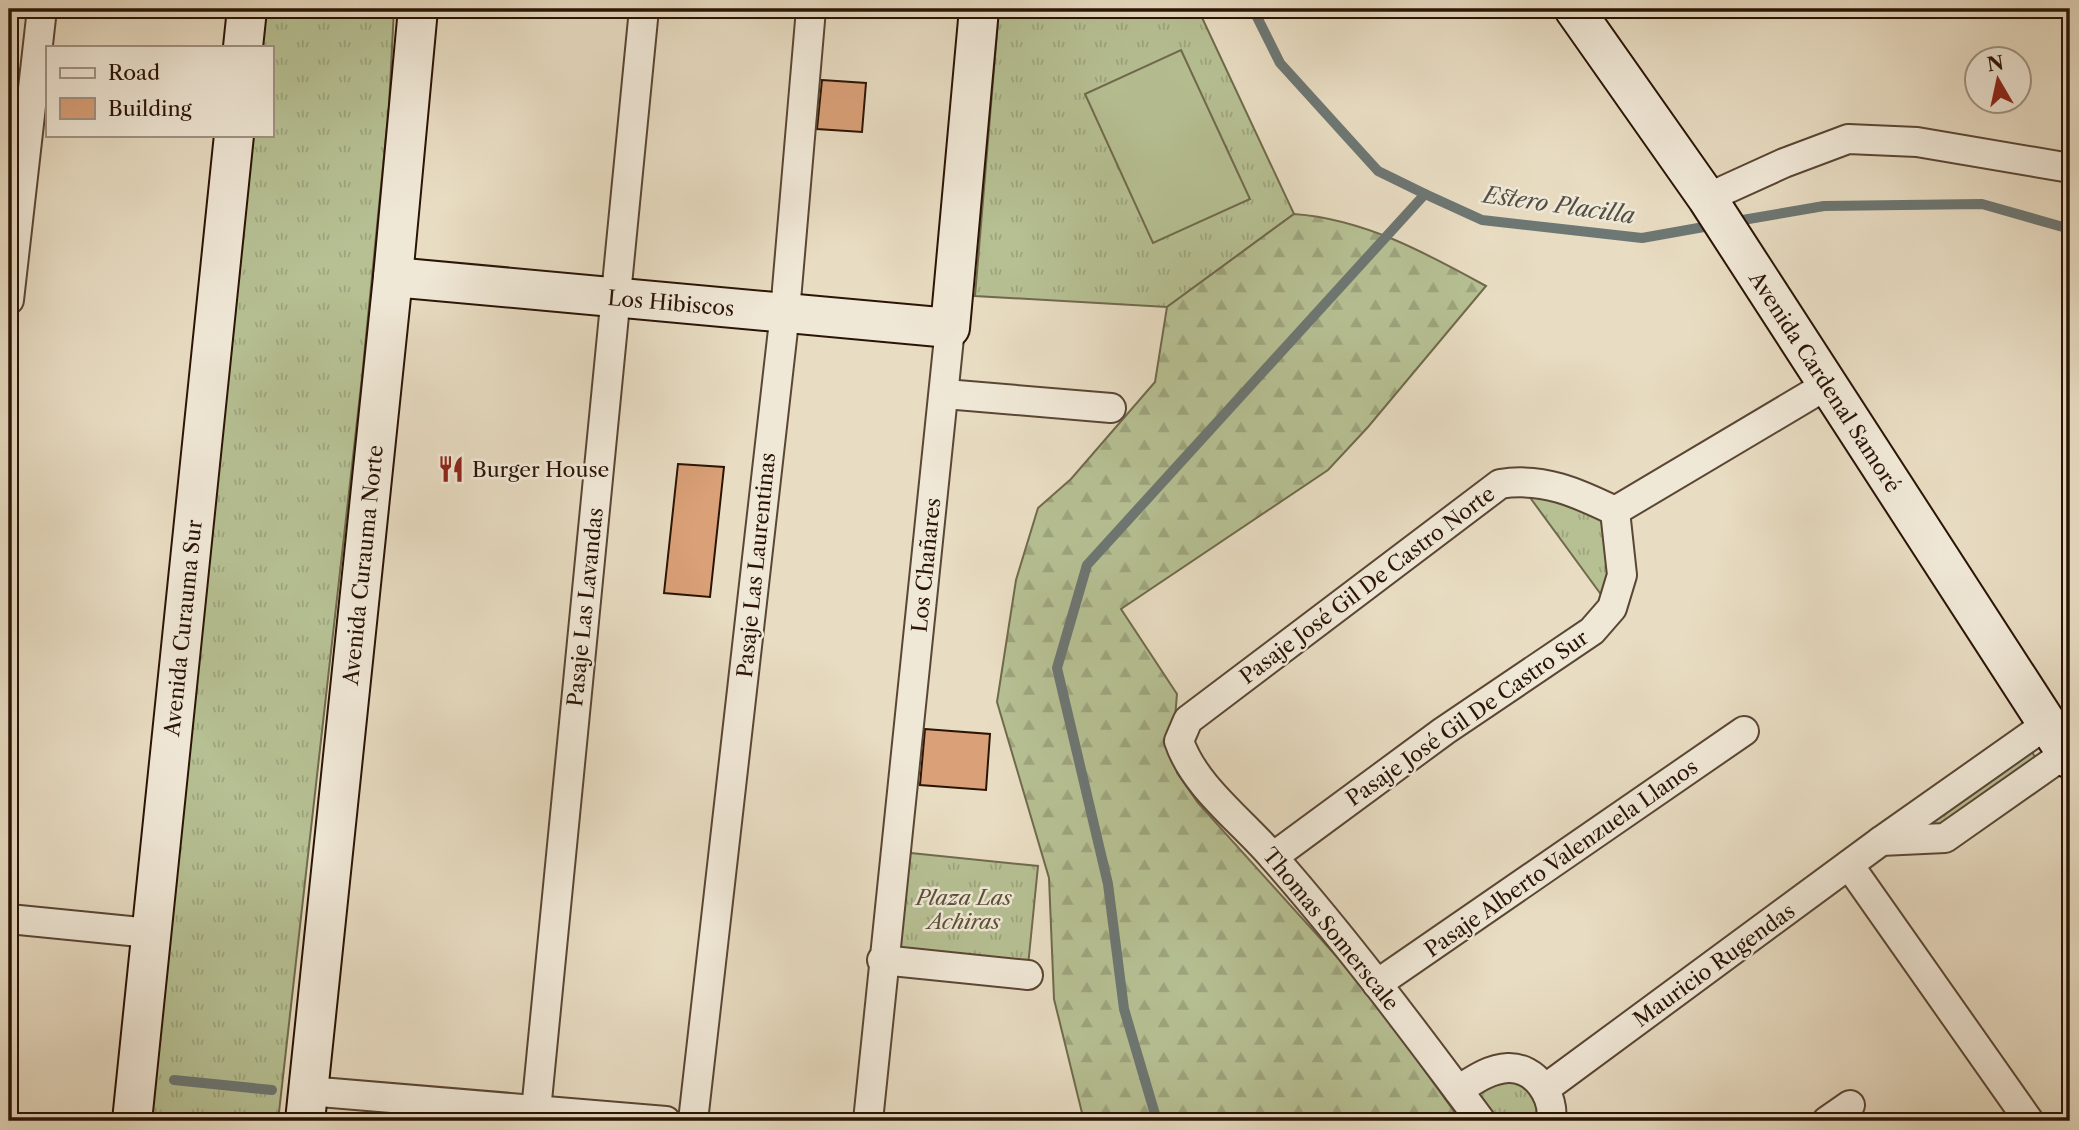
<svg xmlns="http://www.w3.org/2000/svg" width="2079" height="1130" viewBox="0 0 2079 1130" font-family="'Libre Caslon Text',serif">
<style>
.grass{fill:url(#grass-tufts);stroke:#706a4c;stroke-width:2}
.forest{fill:url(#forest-firs);stroke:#706a4c;stroke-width:2}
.garden{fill:#b6c093;stroke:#706a4c;stroke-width:2}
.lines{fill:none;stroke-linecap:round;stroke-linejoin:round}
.stream{stroke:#6d7773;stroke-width:10}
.building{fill:#daa078;stroke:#2a1405;stroke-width:2}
.street-casing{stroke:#5a4634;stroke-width:32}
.secondary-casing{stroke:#2a1405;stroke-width:42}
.street{stroke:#f0e8d7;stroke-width:28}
.secondary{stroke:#f0e8d7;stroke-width:38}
.labels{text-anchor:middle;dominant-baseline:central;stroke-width:5;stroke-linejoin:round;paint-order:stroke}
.street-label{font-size:21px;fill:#2a1405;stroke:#f0e8d7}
.poi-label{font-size:21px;fill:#2a1405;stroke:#f0e8d7;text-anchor:start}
.park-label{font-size:21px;font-style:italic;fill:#5b5037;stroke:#f0e8d7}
.water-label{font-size:23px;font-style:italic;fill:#514e45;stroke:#f0e8d7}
</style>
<defs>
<pattern id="grass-tufts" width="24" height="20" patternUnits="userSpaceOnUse" patternTransform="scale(1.75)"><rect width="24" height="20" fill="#b6c093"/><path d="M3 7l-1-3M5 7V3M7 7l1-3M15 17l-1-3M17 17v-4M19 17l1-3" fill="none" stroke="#9da47d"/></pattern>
<pattern id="forest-firs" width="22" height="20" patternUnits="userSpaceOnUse" patternTransform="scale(1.75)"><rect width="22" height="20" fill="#b6c093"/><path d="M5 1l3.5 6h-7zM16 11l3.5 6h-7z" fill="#9da47d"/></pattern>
</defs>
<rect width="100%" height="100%" fill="#e8dcc2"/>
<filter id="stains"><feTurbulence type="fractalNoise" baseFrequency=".00286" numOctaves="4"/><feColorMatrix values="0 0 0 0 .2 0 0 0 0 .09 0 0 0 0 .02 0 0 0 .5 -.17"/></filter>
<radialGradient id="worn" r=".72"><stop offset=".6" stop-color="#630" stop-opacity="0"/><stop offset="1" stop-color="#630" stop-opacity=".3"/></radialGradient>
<!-- grass -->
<g class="grass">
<polygon points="264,9 394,9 389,106 362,377 278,1121 151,1121 252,135 271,135 271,47 260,47"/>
<polygon points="999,9 1198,9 1294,214 1167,307 975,296"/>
<polygon points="1526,492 1605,517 1613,541 1605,600"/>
<polygon points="2024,740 2043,769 1945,838 1881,841"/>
<polygon points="901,852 1038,866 1028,966 890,952"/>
<polygon points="1511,1067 1551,1121 1481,1121 1458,1090"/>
</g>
<!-- forest -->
<path class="forest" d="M1294 214C1364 219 1426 253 1486 286L1368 427 1328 470 1121 609 1177 694 1173 742 1177 773 1198 803 1366 989 1461 1121H1084L1054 999 1049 878 997 702 1016 580 1038 508 1071 479 1155 382 1167 307Z"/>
<!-- garden -->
<polygon class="garden" points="1181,50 1250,199 1153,243 1085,94"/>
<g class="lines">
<!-- stream -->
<g class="stream">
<polyline points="1253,9 1280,63 1378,171 1425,194 1482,220 1642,238 1715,225"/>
<polyline points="1731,222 1824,206 1982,204 2070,229"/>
<polyline points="174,1080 272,1090"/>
<polyline points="1157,1121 1124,1009 1108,884 1057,668 1087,565 1425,194"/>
</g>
</g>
<!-- building -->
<g class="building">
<polygon points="822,80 866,83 862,132 817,129"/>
<polygon points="678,464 724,467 710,597 664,593"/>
<polygon points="925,729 990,734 986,790 920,785"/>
</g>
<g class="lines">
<defs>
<g id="street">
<polyline points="1707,198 1784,163 1848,139 1917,142 2070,168"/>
<polyline points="9,300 42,9"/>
<polyline points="945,394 1111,408"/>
<polyline points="1615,511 1827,385"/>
<polyline points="1881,841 1945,838 2066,753"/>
<polyline points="1273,857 1444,731 1592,631 1612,608 1622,575 1615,511"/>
<polyline points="1849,865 2029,1121"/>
<polyline points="9,919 150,933"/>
<polyline points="882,960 1028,975"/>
<polyline points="1377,984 1744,731"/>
<polyline points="1546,1088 1881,841 2047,724"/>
<path d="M1458 1090C1474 1080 1489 1069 1508 1068 1536 1067 1555 1097 1551 1121"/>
<polyline points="308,1091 666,1121"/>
<polyline points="535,1121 644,9"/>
<polyline points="693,1121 785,312 811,9"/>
<polyline points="868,1121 950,328"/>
<path d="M1481 1121C1414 1031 1346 940 1272 856 1241 820 1194 786 1179 741L1188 720 1500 484C1543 477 1578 493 1615 511"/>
<polyline points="1827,1121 1850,1105"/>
</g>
<g id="secondary">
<polyline points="1574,9 1707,198 2070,759"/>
<polyline points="243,47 247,9"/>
<polyline points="393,277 950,328 979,9"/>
<polyline points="132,1121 234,135"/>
<polyline points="305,1121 393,277 418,9"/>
</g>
</defs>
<!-- street casing -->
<use href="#street" class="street-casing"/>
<!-- secondary casing -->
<use href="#secondary" class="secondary-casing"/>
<!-- street -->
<use href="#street" class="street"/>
<!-- secondary -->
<use href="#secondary" class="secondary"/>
</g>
<!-- icons -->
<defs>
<symbol id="restaurant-bare" viewBox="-9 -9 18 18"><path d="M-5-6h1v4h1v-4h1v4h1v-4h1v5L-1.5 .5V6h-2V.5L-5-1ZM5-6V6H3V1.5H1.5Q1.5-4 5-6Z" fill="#8f2418" stroke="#f0e8d7" stroke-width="2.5" paint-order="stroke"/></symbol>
</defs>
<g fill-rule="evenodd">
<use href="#restaurant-bare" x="432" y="450" width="38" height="38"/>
</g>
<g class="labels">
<!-- street labels -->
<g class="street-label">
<text transform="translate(671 303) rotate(5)">Los Hibiscos</text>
<text transform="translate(1825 382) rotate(57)">Avenida Cardenal Samoré</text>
<text transform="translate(363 565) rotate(-84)">Avenida Curauma Norte</text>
<text transform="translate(756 565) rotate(-84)">Pasaje Las Laurentinas</text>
<text transform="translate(926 565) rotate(-84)">Los Chañares</text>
<text transform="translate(1367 585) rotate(-37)">Pasaje José Gil De Castro Norte</text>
<text transform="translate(585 607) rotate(-84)">Pasaje Las Lavandas</text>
<text transform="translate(183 628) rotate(-84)">Avenida Curauma Sur</text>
<text transform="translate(1467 718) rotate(-35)">Pasaje José Gil De Castro Sur</text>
<text transform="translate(1561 858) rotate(-35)">Pasaje Alberto Valenzuela Llanos</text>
<text transform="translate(1331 929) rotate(51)">Thomas Somerscale</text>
<text transform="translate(1714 965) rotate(-36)">Mauricio Rugendas</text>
</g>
<!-- poi labels -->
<g class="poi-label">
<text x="472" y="469">Burger House</text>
</g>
<!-- park labels -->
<g class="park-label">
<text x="964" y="897">Plaza Las<tspan x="964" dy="24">Achiras</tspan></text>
</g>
<!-- water labels -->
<g class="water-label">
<text transform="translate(1559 205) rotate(8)">Estero Placilla</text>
</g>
</g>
<!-- margin -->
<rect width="2079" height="1130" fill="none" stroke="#e8dcc2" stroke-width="35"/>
<rect x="10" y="10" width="2058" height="1109" fill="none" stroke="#2a1405" stroke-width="3.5"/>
<rect x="18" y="18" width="2044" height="1095" fill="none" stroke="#2a1405" stroke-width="2"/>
<!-- legend -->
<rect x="46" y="46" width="228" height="91" fill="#f0e8d7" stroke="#a19383" stroke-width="2"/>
<rect x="60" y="68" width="35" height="10" fill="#f0e8d7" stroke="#a19383" stroke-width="2"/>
<text x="108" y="80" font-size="21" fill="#2a1405">Road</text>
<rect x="60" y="98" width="35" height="21" fill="#daa078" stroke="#a19383" stroke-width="2"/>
<text x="108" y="116" font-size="21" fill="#2a1405">Building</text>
<!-- north arrow -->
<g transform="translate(1998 80) rotate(351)"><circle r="33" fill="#f0e8d7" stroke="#a19383" stroke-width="2"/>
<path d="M0-5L12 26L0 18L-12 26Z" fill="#8f2418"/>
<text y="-10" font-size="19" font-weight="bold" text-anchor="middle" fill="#2a1405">N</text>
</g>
<rect width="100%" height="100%" filter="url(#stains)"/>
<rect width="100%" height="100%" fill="url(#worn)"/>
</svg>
